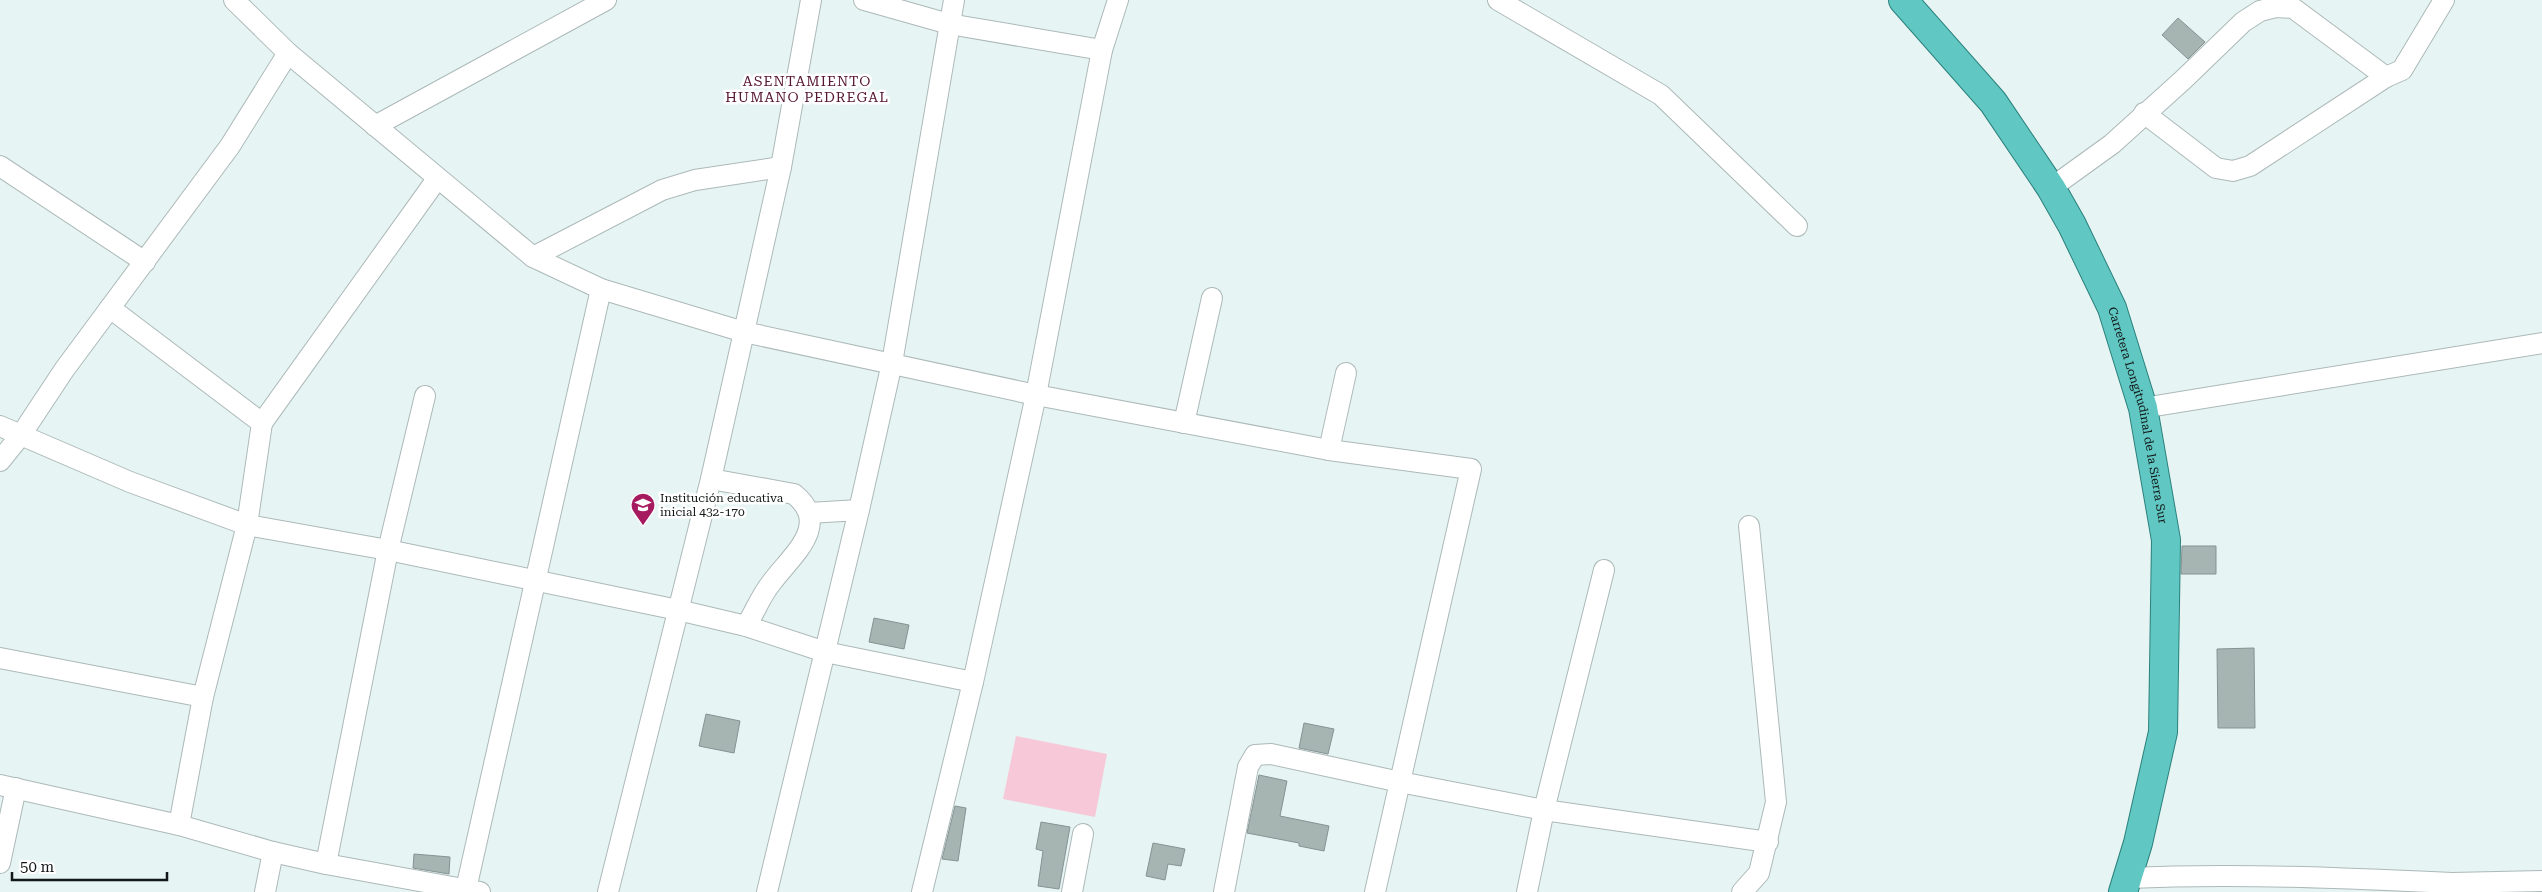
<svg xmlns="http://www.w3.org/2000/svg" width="2542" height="892" viewBox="0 0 2542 892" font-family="'Roboto Serif',serif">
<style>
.green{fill:#f7c9d8}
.building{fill:#a6b4b2;stroke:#869392}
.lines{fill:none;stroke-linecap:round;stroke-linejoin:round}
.minor-casing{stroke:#acb9b8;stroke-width:22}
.trunk-casing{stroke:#2b807c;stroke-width:30}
.minor{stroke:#fff;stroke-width:20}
.trunk{stroke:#60c7c2;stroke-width:28}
.labels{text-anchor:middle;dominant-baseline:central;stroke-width:5;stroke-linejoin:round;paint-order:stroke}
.street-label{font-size:12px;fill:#121717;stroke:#fff}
.poi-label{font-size:12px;fill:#121717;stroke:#fff;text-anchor:start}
.neighbourhood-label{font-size:14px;letter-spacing:1px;fill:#561532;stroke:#fff}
</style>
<rect width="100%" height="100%" fill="#e6f4f3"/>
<!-- green -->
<polygon class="green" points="1016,736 1107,754 1095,817 1003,799"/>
<!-- building -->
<g class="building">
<polygon points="2178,18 2205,42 2188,59 2162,35"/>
<polygon points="2182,546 2216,546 2216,574 2181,574"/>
<polygon points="874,618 909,625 904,649 869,642"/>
<polygon points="2254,648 2255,728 2218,728 2217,649"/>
<polygon points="706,714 740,721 734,753 699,746"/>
<polygon points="1304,723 1334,729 1328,754 1299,748"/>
<polygon points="1259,775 1287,781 1280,816 1329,826 1324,851 1299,846 1299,843 1247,833"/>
<polygon points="955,806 966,808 958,861 942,859"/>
<polygon points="1041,822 1070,827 1059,889 1038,886 1043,851 1036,849"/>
<polygon points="1153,843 1185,849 1181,866 1168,864 1165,880 1146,876"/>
<polygon points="414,854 450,857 449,874 413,868"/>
</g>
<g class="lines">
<defs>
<g id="minor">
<polyline points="234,0 288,53 533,257 601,289 744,332 1036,395 1329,450 1471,469 1375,892"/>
<polyline points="864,0 949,24 1102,50"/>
<polyline points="1498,0 1661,95 1797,226"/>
<polyline points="2144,113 2216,168 2233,171 2250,166 2386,77"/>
<polyline points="375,126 606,0"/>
<polyline points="0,166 145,262"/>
<polyline points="2051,188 2112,144 2184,79 2243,22 2260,11 2276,7 2293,8 2386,77 2402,70 2444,0"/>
<polyline points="533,257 662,190 695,180 781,167"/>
<polyline points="110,308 262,423 247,525 203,697 179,825"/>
<polyline points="2143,408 2542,343"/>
<polyline points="262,423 437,179"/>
<polyline points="1184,423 1212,298"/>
<polyline points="0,426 130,482 247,525 388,550 678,610 746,626 825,652 973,682"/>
<polyline points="1329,450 1346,373"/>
<polyline points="0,461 21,435 64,370 230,146 288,53"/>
<path d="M711 479 794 494C832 525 792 555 772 582 761 595 755 612 746 626"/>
<polyline points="809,513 859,510"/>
<polyline points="0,658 203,697"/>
<polyline points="0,785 179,825 273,852 326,864 480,892"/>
<polyline points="0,863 16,788"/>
<polyline points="326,864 388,550 425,396"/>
<path d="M2128 878C2236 873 2344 878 2452 883L2450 892"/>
<polyline points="2452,883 2542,881"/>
<polyline points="466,889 601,289"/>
<polyline points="265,892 273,852"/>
<polyline points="608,892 711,479 781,167 811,0"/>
<polyline points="767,892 859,510 892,363 954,0"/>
<polyline points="922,892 973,682 1036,395 1102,50 1118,0"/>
<polyline points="1072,892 1083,834"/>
<polyline points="1224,892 1248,767 1255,755 1271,754 1400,782 1544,810 1768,842"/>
<polyline points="1527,892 1544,810 1604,570"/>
<polyline points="1742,892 1759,873 1776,802 1749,526"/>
</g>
<g id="trunk">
<path id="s1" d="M1903 0 1993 102 2051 188 2072 225 2112 308 2143 408 2166 540 2163 732 2138 843 2123 892"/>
</g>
</defs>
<!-- minor casing -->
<use href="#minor" class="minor-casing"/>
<!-- trunk casing -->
<use href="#trunk" class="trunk-casing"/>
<!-- minor -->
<use href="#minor" class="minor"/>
<!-- trunk -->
<use href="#trunk" class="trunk"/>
</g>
<!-- icons -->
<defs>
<symbol id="school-pin" viewBox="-11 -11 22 30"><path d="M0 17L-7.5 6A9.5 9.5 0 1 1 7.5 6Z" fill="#a61a60" stroke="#fff"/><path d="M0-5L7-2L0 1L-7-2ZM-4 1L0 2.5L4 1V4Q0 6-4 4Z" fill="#fff"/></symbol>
</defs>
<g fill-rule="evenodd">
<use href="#school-pin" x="629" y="491" width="28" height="38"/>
</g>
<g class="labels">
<!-- street labels -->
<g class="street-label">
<text stroke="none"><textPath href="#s1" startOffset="485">Carretera Longitudinal de la Sierra Sur</textPath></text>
</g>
<!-- poi labels -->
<g class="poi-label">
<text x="660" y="498">Institución educativa<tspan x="660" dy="14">inicial 432-170</tspan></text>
</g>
<!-- neighbourhood labels -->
<g class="neighbourhood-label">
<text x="807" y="81">ASENTAMIENTO<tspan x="807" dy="16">HUMANO PEDREGAL</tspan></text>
</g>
</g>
<!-- scale -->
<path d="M12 872v8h155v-8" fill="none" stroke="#121717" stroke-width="2.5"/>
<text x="20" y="872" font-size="15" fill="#121717" stroke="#ffffff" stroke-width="4" paint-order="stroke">50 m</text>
</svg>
